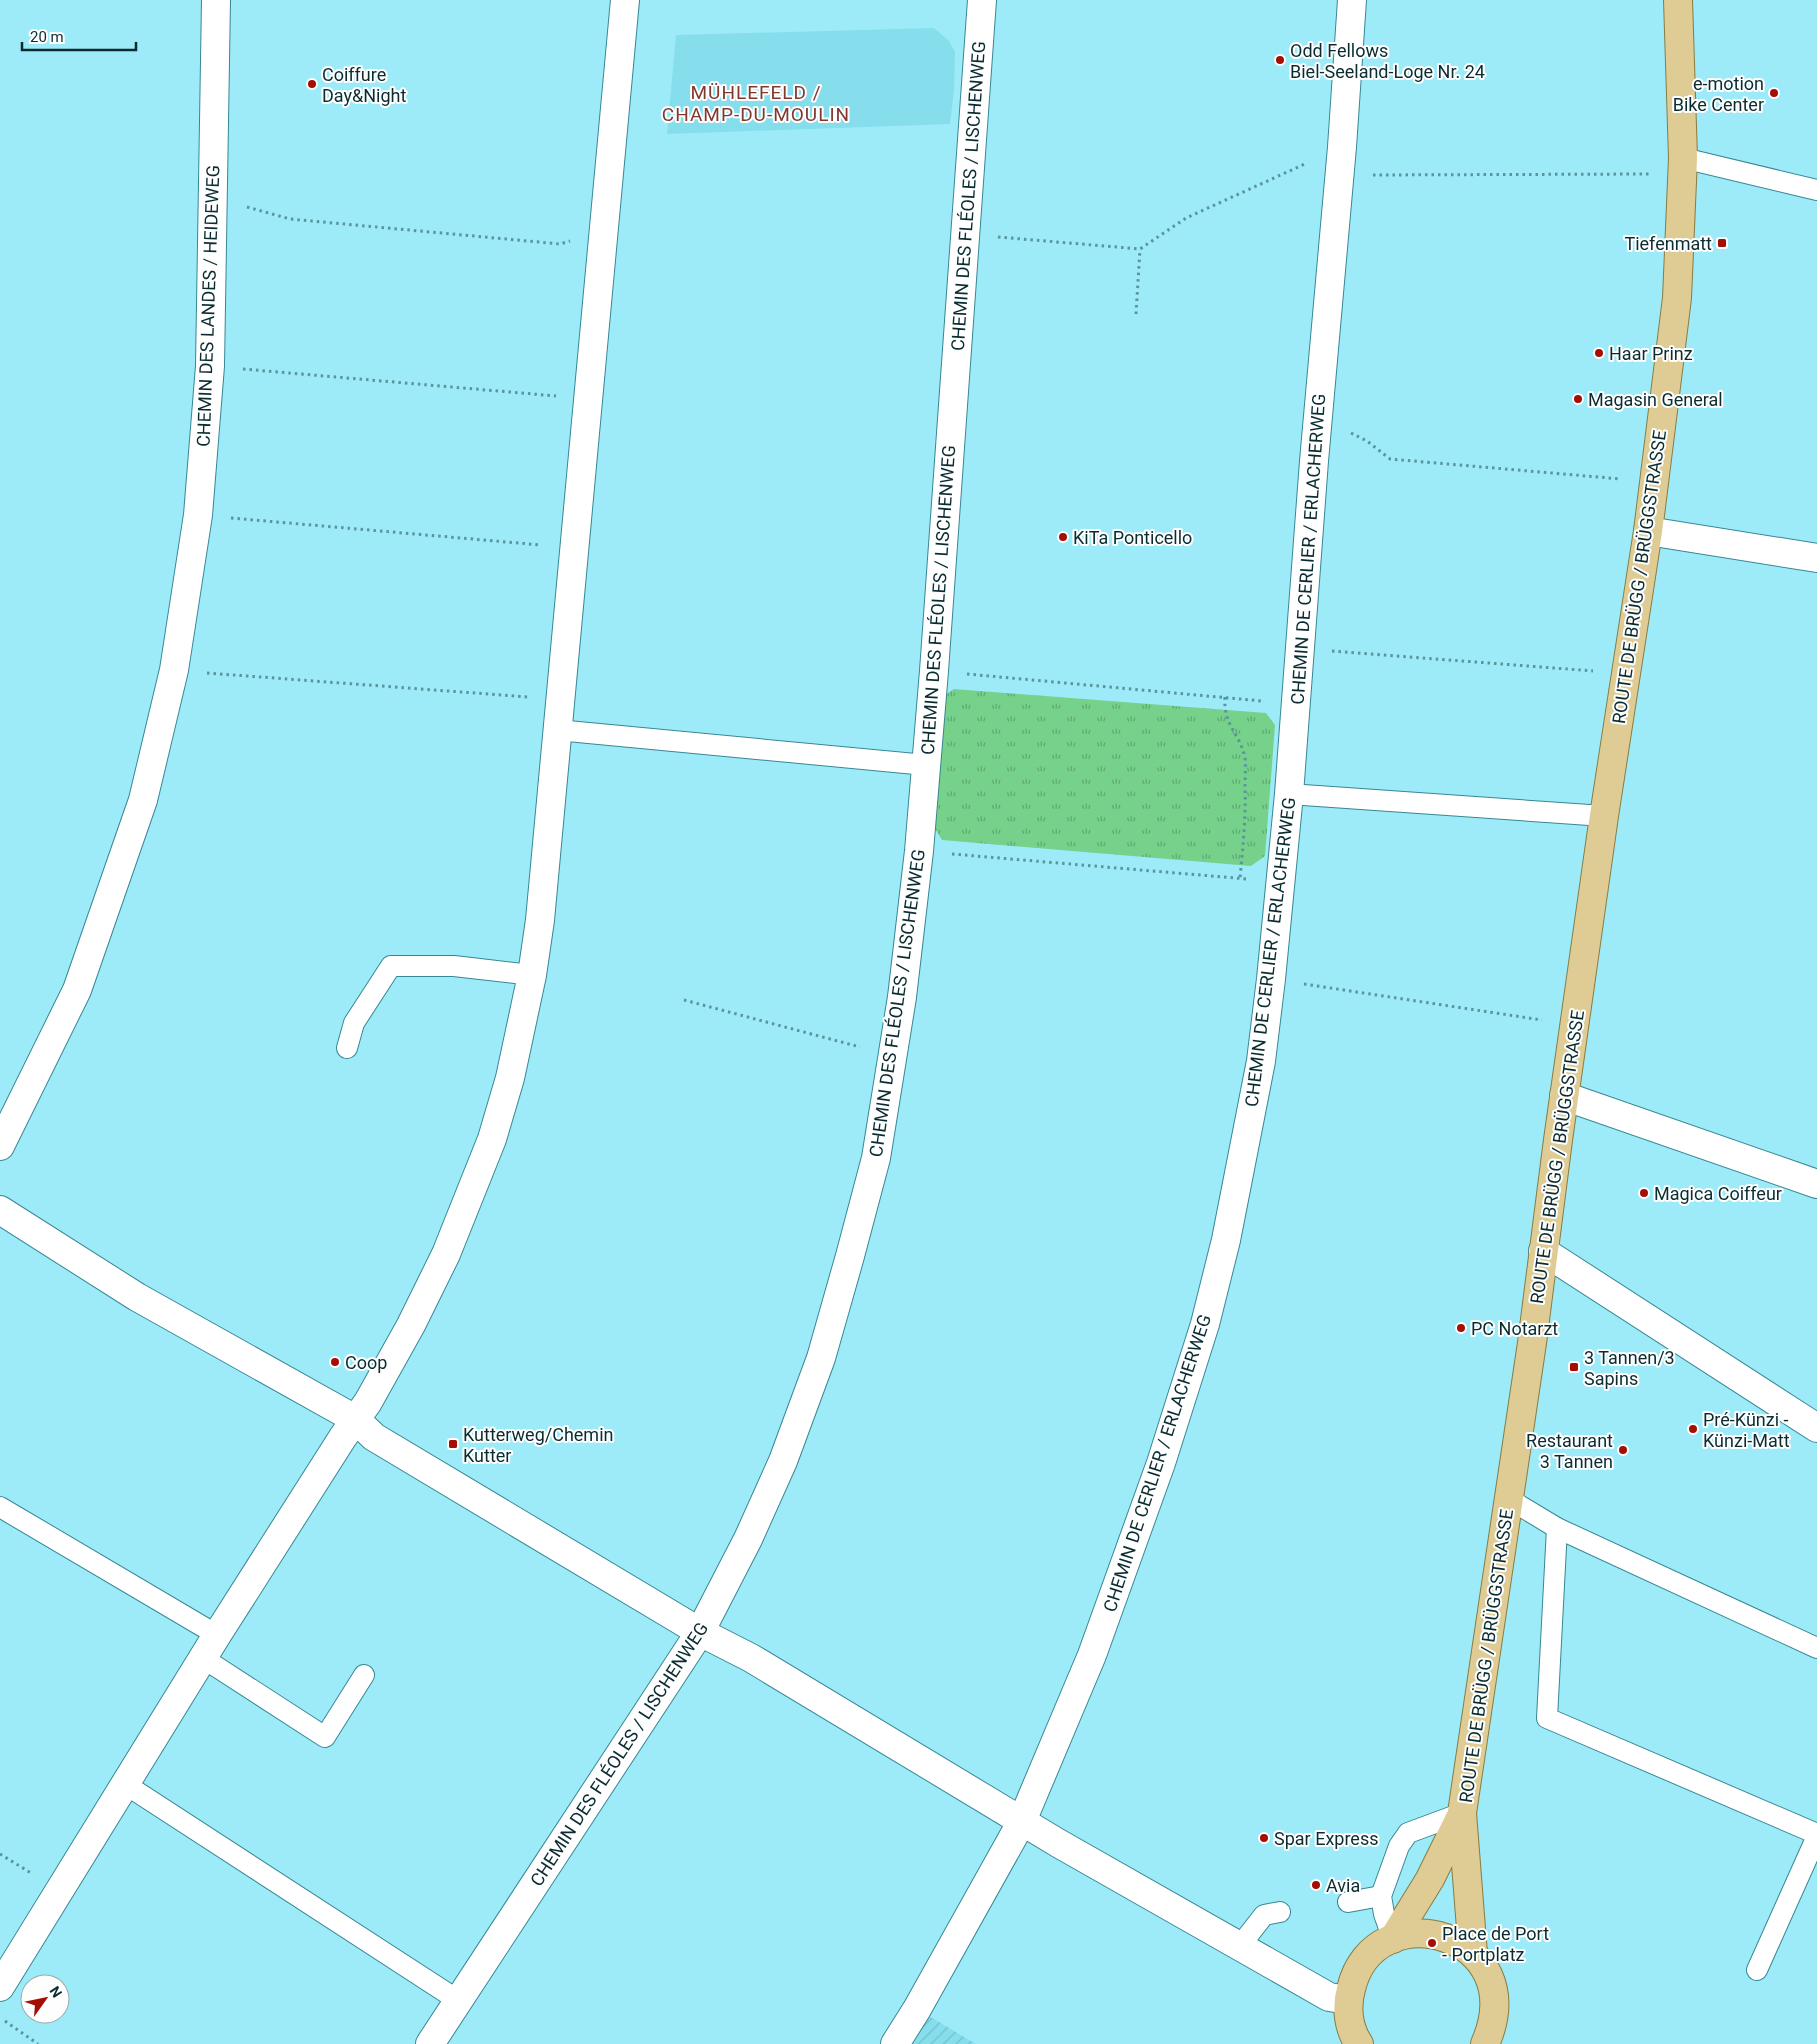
<svg xmlns="http://www.w3.org/2000/svg" width="1817" height="2044" viewBox="0 0 1817 2044" font-family="Roboto,sans-serif">
<style>
.built{fill:#86deed}
.industrial{fill:url(#industrial-furrows)}
.park{fill:url(#park-tufts)}
.lines{fill:none;stroke-linecap:round;stroke-linejoin:round}
.lane-casing{stroke:#378794;stroke-width:22}
.street-casing{stroke:#378794;stroke-width:30}
.primary-casing{stroke:#867d43;stroke-width:30}
.path{stroke:#5a949d;stroke-width:3;stroke-dasharray:2.5 4;stroke-linecap:butt}
.lane{stroke:#fff;stroke-width:20}
.street{stroke:#fff;stroke-width:28}
.primary{stroke:#dfcb94;stroke-width:28}
.poi-dot{fill:#a40e04;stroke:#fefefe;stroke-width:2}
.labels{text-anchor:middle;dominant-baseline:central;stroke-width:4;stroke-linejoin:round;paint-order:stroke}
.poi-label{font-size:18px;fill:#0a2c31;stroke:#fefefe;text-anchor:start}
.street-label{font-size:18px;fill:#0a2c31;stroke:#fefefe}
.neighbourhood-label{font-size:19px;letter-spacing:1px;fill:#80392f;stroke:#fefefe}
</style>
<defs>
<pattern id="industrial-furrows" width="10" height="10" patternUnits="userSpaceOnUse" patternTransform="scale(1.25)"><rect width="10" height="10" fill="#86deed"/><path d="M-1 1l2-2M0 10L10 0M9 11l2-2" fill="none" stroke="#72bfcc"/></pattern>
<pattern id="park-tufts" width="24" height="20" patternUnits="userSpaceOnUse" patternTransform="scale(1.25)"><rect width="24" height="20" fill="#76d18b"/><path d="M3 7l-1-3M5 7V3M7 7l1-3M15 17l-1-3M17 17v-4M19 17l1-3" fill="none" stroke="#5faa72"/></pattern>
</defs>
<rect width="100%" height="100%" fill="#9debf9"/>
<!-- built -->
<polygon class="built" points="934,28 949,41 955,52 954,90 950,124 667,134 676,35"/>
<!-- industrial -->
<polygon class="industrial" points="917,2009 976,2044 895,2044"/>
<!-- park -->
<polygon class="park" points="954,689 1266,713 1275,725 1265,856 1251,866 942,840 933,825 945,695"/>
<g class="lines">
<defs>
<g id="lane">
<polyline points="1683,158 1817,190"/>
<polyline points="557,730 926,765"/>
<polyline points="1289,794 1604,816"/>
<polyline points="347,1048 354,1023 391,966 454,966 532,975"/>
<polyline points="1509,1499 1557,1528 1817,1648"/>
<polyline points="0,1507 217,1635"/>
<polyline points="1557,1528 1547,1718 1817,1834"/>
<polyline points="203,1658 325,1737 364,1675"/>
<polyline points="125,1784 459,2001"/>
<polyline points="1348,1902 1381,1896"/>
<polyline points="1393,1939 1384,1914 1381,1896 1399,1846 1408,1833 1462,1813"/>
<polyline points="1239,1947 1264,1915 1280,1912"/>
<polyline points="1757,1970 1817,1836"/>
</g>
<g id="street">
<polyline points="1648,531 1817,558"/>
<polyline points="1564,1096 1817,1184"/>
<polyline points="0,1146 77,990 143,800 174,670 198,515 210,366 216,0"/>
<polyline points="0,1210 137,1297 355,1419 374,1437 700,1632 751,1658 1058,1843 1329,1997 1348,2000"/>
<polyline points="1543,1251 1817,1428"/>
<polyline points="0,1987 217,1635 343,1437 368,1402 411,1325 446,1254 492,1139 510,1078 532,975 540,920 625,0"/>
<polyline points="430,2044 700,1632 748,1539 783,1461 821,1358 850,1256 876,1158 902,997 919,851 934,671 982,0"/>
<polyline points="895,2044 917,2009 1022,1821 1092,1655 1161,1463 1205,1324 1226,1240 1261,1061 1271,979 1289,794 1314,461 1342,147 1352,0"/>
</g>
<g id="primary">
<polyline points="1393,1939 1430,1879 1462,1814"/>
<polyline points="1473,1954 1462,1813 1532,1343 1558,1140 1604,816 1648,531 1677,298 1683,158 1678,0"/>
<path d="M1359 2044C1348 2028 1346 2007 1351 1989 1374 1890 1534 1933 1485 2044"/>
</g>
</defs>
<!-- lane casing -->
<use href="#lane" class="lane-casing"/>
<!-- street casing -->
<use href="#street" class="street-casing"/>
<!-- primary casing -->
<use href="#primary" class="primary-casing"/>
<!-- path -->
<g class="path">
<polyline points="1373,175 1649,174"/>
<polyline points="247,207 290,219 560,244 570,241"/>
<polyline points="998,237 1140,249 1186,218 1307,163"/>
<polyline points="1136,314 1140,249"/>
<polyline points="243,369 556,396"/>
<polyline points="1351,433 1367,441 1390,459 1621,479"/>
<polyline points="231,518 541,545"/>
<polyline points="1332,651 1593,671"/>
<polyline points="207,673 528,697"/>
<polyline points="967,674 1262,701"/>
<path d="M1225 697C1223 726 1240 733 1245 758 1246 767 1245 777 1245 786 1246 817 1243 847 1240 878"/>
<polyline points="952,854 1247,879"/>
<polyline points="1304,984 1542,1020"/>
<polyline points="684,1000 860,1047"/>
<polyline points="0,1854 31,1873"/>
<polyline points="5,2021 38,2044"/>
</g>
<!-- lane -->
<use href="#lane" class="lane"/>
<!-- street -->
<use href="#street" class="street"/>
<!-- primary -->
<use href="#primary" class="primary"/>
</g>
<!-- markers -->
<g class="poi-dot">
<circle cx="1280" cy="60" r="5"/>
<circle cx="312" cy="84" r="5"/>
<circle cx="1774" cy="93" r="5"/>
<rect x="1717" y="238" width="10" height="10" rx="2.5"/>
<circle cx="1599" cy="353" r="5"/>
<circle cx="1578" cy="399" r="5"/>
<circle cx="1063" cy="537" r="5"/>
<circle cx="1644" cy="1193" r="5"/>
<circle cx="1461" cy="1328" r="5"/>
<circle cx="335" cy="1362" r="5"/>
<rect x="1569" y="1362" width="10" height="10" rx="2.5"/>
<circle cx="1693" cy="1429" r="5"/>
<rect x="448" y="1439" width="10" height="10" rx="2.5"/>
<circle cx="1623" cy="1450" r="5"/>
<circle cx="1264" cy="1838" r="5"/>
<circle cx="1316" cy="1885" r="5"/>
<circle cx="1432" cy="1943" r="5"/>
</g>
<g class="labels">
<!-- poi labels -->
<g class="poi-label">
<text x="1290" y="50">Odd Fellows<tspan x="1290" dy="21">Biel-Seeland-Loge Nr. 24</tspan></text>
<text x="322" y="74">Coiffure<tspan x="322" dy="21">Day&amp;Night</tspan></text>
<text x="1764" y="83" text-anchor="end">e-motion<tspan x="1764" dy="21">Bike Center</tspan></text>
<text x="1712" y="243" text-anchor="end">Tiefenmatt</text>
<text x="1609" y="353">Haar Prinz</text>
<text x="1588" y="399">Magasin General</text>
<text x="1073" y="537">KiTa Ponticello</text>
<text x="1654" y="1193">Magica Coiffeur</text>
<text x="1471" y="1328">PC Notarzt</text>
<text x="1584" y="1357">3 Tannen/3<tspan x="1584" dy="21">Sapins</tspan></text>
<text x="345" y="1362">Coop</text>
<text x="1703" y="1419">Pré-Künzi -<tspan x="1703" dy="21">Künzi-Matt</tspan></text>
<text x="463" y="1434">Kutterweg/Chemin<tspan x="463" dy="21">Kutter</tspan></text>
<text x="1613" y="1440" text-anchor="end">Restaurant<tspan x="1613" dy="21">3 Tannen</tspan></text>
<text x="1274" y="1838">Spar Express</text>
<text x="1326" y="1885">Avia</text>
<text x="1442" y="1933">Place de Port<tspan x="1442" dy="21">- Portplatz</tspan></text>
</g>
<!-- street labels -->
<g class="street-label">
<text transform="translate(968 196) rotate(-86)">CHEMIN DES FLÉOLES / LISCHENWEG</text>
<text transform="translate(208 306) rotate(-88)">CHEMIN DES LANDES / HEIDEWEG</text>
<text transform="translate(1308 549) rotate(-86)">CHEMIN DE CERLIER / ERLACHERWEG</text>
<text transform="translate(1639 577) rotate(-82)">ROUTE DE BRÜGG / BRÜGGSTRASSE</text>
<text transform="translate(938 600) rotate(-86)">CHEMIN DES FLÉOLES / LISCHENWEG</text>
<text transform="translate(1270 952) rotate(-83)">CHEMIN DE CERLIER / ERLACHERWEG</text>
<text transform="translate(897 1003) rotate(-82)">CHEMIN DES FLÉOLES / LISCHENWEG</text>
<text transform="translate(1557 1157) rotate(-82)">ROUTE DE BRÜGG / BRÜGGSTRASSE</text>
<text transform="translate(1157 1463) rotate(-72)">CHEMIN DE CERLIER / ERLACHERWEG</text>
<text transform="translate(1486 1656) rotate(-82)">ROUTE DE BRÜGG / BRÜGGSTRASSE</text>
<text transform="translate(619 1754) rotate(-57)">CHEMIN DES FLÉOLES / LISCHENWEG</text>
</g>
<!-- neighbourhood labels -->
<g class="neighbourhood-label">
<text x="756" y="92">MÜHLEFELD /<tspan x="756" dy="22">CHAMP-DU-MOULIN</tspan></text>
</g>
</g>
<!-- north arrow -->
<g transform="translate(45 1999) rotate(57)"><circle r="24" fill="#fefefe" stroke="#9caaac"/>
<path d="M0-4L9 19L0 12L-9 19Z" fill="#a40e04"/>
<text y="-8" font-size="14" font-weight="bold" text-anchor="middle" fill="#0a2c31">N</text>
</g>
<!-- scale -->
<path d="M22 42v8h114v-8" fill="none" stroke="#0a2c31" stroke-width="2.5"/>
<text x="30" y="42" font-size="15" fill="#0a2c31" stroke="#fefefe" stroke-width="4" paint-order="stroke">20 m</text>
</svg>
